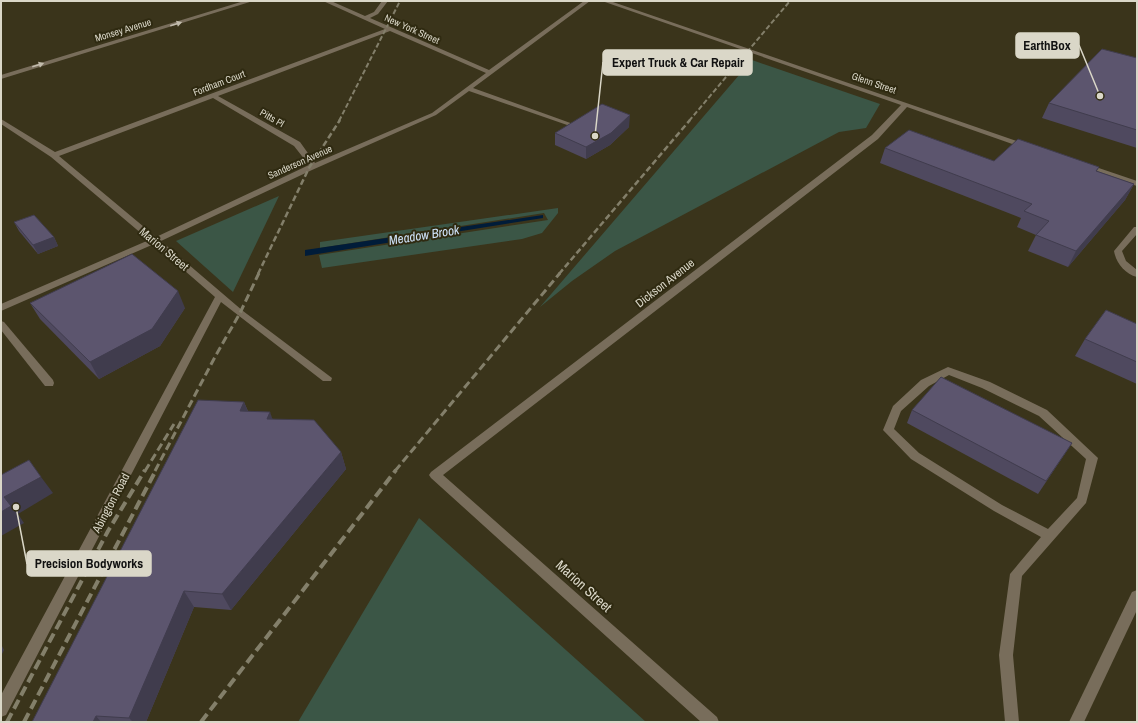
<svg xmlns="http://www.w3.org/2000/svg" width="1138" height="723" viewBox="0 0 1138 723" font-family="'Archivo Narrow',sans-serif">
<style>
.green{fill:#3b5646}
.water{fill:#001c39}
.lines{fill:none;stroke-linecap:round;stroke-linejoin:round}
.minor{fill:#786d5b;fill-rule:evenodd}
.rail-far3{stroke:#837f6a;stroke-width:2;stroke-dasharray:5 2.5;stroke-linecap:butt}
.rail-far2{stroke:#837f6a;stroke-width:2.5;stroke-dasharray:6 3;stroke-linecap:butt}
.rail-far1{stroke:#837f6a;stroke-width:3;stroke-dasharray:8 4;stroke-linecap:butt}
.rail{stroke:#837f6a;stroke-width:4;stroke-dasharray:10 5;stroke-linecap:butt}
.wall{fill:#4f495f}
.shaded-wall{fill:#403c4d}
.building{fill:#5c556e;stroke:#403c4d}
.oneway{fill:#c2bcad}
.labels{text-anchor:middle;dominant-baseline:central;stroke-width:4;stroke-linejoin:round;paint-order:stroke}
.far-street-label{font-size:10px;fill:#dad7c8;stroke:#2f2a11}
.street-label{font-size:12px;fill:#dad7c8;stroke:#2f2a11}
.water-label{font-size:13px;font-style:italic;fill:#cee2f9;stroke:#2f2a11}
.near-street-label{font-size:14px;fill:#dad7c8;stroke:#2f2a11}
.leader{fill:none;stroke:#dad7c8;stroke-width:1.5}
.callout-dot{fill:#dad7c8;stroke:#2f2a11;stroke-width:1.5}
.callout{fill:#dad7c8;stroke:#dad7c8;stroke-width:1.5}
.callout-label{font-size:13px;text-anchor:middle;font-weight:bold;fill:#111}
</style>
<rect width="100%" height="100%" fill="#3a341b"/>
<!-- green -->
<g class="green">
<polygon points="752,60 880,104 866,128 839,132 615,251 572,281 540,307"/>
<polygon points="279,196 233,292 176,241"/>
<polygon points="558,208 558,213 542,233 522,239 322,268 319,255 548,220 544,213 320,248 320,242"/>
<polygon points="419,518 646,722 298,722"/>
</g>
<!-- water -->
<polygon class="water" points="543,215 543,218 305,256 305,250"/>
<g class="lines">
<!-- minor -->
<g class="minor">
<polygon points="244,1 253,1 1,79 1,75"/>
<path d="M323 1H331L365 16 374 12 382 1H388L378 14 370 18 489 70 584 1H590L473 88 576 125 570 126 469 91 436 115 312 170 161 241 243 311 332 378 331 381H323L221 302 6 715 1 717V695L215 297 154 244 1 311V304L149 240 51 157 1 124V119L55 152 385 29ZM390 31 486 73 432 113 315 163 300 142 218 96ZM213 98 294 146 309 165 156 237 59 156Z"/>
<polygon points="602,1 610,1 1031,146 1030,148 1024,148 907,107 878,139 443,475 717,717 719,722 701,722 431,478 429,475 431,472 872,135 901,105"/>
<polygon points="1081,164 1087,164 1137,181 1137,186 1081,168"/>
<path d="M1134 227H1137V234L1122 251 1126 261 1137 270V277C1125 274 1116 263 1114 251Z"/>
<polygon points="1,321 4,322 53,380 54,383 53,386 45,386 1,330"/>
<path d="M948 367 990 382 1047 410 1098 458 1086 503 1022 576 1013 655 1019 722H1005L999 655 1010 574 1041 537 994 511 911 459 883 430 893 406 921 380ZM949 375 982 388 1039 416 1086 459 1077 498 1048 529 1002 505 919 453 894 429 901 411 929 386Z"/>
<polygon points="1137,590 1137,610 1084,722 1069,722 1132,592"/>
</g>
<!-- rail-far3 -->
<g class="rail-far3">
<polyline points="339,121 400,1"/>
<polyline points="689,121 790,1"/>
</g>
<!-- rail-far2 -->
<g class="rail-far2">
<polyline points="258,274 309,168 340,120"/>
<polyline points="559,274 690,120"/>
</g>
<!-- rail-far1 -->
<g class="rail-far1">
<polyline points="145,471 174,424"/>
<polyline points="155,471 216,355 240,313 259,273"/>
<polyline points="395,471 560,273"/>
</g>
<!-- rail -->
<g class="rail">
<polyline points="7,722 108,531 145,470"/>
<polyline points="24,722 156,470"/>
<polyline points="201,722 396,470"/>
</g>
</g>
<!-- wall -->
<g class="wall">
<polygon points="1137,58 1137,148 1042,118 1049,103"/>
<polygon points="629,127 610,145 586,159 555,145 555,133"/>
<polygon points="885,148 994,161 1099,167 1097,171 1134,184 1125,200 1068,267 1028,251 1036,235 1017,227 1021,218 880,163"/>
<polygon points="14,222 54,237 58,246 38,254 19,231"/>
<polygon points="30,303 185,308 160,346 99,379 40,319"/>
<polygon points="1137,324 1137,384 1075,356 1085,339"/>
<polygon points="244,402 248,411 273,419 341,452 346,469 231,610 194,607 146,722 32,722"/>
<polygon points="912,410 1072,443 1038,494 907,423"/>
</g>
<!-- shaded-wall -->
<g class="shaded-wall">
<polygon points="630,115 629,127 610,145 586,159 586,147"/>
<polygon points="1134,184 1125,200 1068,267 1076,251"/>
<polygon points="54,237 58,246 38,254 33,245"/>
<polygon points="178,291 185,308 160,346 99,379 90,362"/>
<polygon points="244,402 251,419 240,411"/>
<polygon points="270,412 276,429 267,419"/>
<polygon points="341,452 346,469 231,610 222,594"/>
<polygon points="41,477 53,493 18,514 24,523 1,536 1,512 4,497"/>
<polygon points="184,591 194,607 146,722 133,722 129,718"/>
<polygon points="1,644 4,650 1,656"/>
<polygon points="96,716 101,722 93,722"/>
</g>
<!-- building -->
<g class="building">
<polygon points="1102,49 1137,58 1137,130 1049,103"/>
<polygon points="602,104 630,115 611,133 586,147 555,133"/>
<polygon points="909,130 994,161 1018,139 1099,167 1096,171 1134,184 1076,251 1036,235 1049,221 1024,211 1032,204 885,148"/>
<polygon points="34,215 54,237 33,245 14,222"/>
<polygon points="132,254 178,291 152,329 90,362 30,303"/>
<polygon points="1106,310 1137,324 1137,362 1085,339"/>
<polygon points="941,377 1072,443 1046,481 912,410"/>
<polygon points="198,400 244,402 240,411 270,412 267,419 314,420 341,452 222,594 184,591 129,718 96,716 93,722 32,722"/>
<polygon points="29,460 41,477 4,497 11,506 1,512 1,475"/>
</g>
<!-- one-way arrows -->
<defs><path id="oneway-solid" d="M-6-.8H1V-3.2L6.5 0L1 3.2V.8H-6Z"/></defs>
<g class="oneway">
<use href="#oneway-solid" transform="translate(176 24) rotate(-17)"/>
<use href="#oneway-solid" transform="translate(38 65) rotate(-17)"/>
</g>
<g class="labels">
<!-- far-street labels -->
<g class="far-street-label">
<text transform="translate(412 29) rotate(24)">New York Street</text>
<text transform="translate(123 30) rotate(-17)">Monsey Avenue</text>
<text transform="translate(219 83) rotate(-21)">Fordham Court</text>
<text transform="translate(874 83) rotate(19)">Glenn Street</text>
<text transform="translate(272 118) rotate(30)">Pitts Pl</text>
<text transform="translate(300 162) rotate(-24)">Sanderson Avenue</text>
</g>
<!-- street labels -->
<g class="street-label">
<text transform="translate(164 249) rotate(40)">Marion Street</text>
<text transform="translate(665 283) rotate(-38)">Dickson Avenue</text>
<text transform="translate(111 503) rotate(-62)">Abington Road</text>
</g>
<!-- water labels -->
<g class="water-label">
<text transform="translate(424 235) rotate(-9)">Meadow Brook</text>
</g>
<!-- near-street labels -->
<g class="near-street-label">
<text transform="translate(584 586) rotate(42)">Marion Street</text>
</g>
</g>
<!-- callouts -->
<path class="leader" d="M1100 96L1079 45M595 136L603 62M16 507L27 564"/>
<g class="callout-dot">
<circle cx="1100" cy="96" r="4"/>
<circle cx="595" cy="136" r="4"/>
<circle cx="16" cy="507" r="4"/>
</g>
<g class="callout">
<rect x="1016" y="33" width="63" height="25" rx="4"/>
<rect x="603" y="50" width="149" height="25" rx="4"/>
<rect x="27" y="551" width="124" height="25" rx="4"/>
</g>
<g class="callout-label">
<text x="1047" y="50">EarthBox</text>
<text x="678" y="67">Expert Truck &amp; Car Repair</text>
<text x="89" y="568">Precision Bodyworks</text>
</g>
<!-- border -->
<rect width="1138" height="723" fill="none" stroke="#dad7c8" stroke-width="4"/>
</svg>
